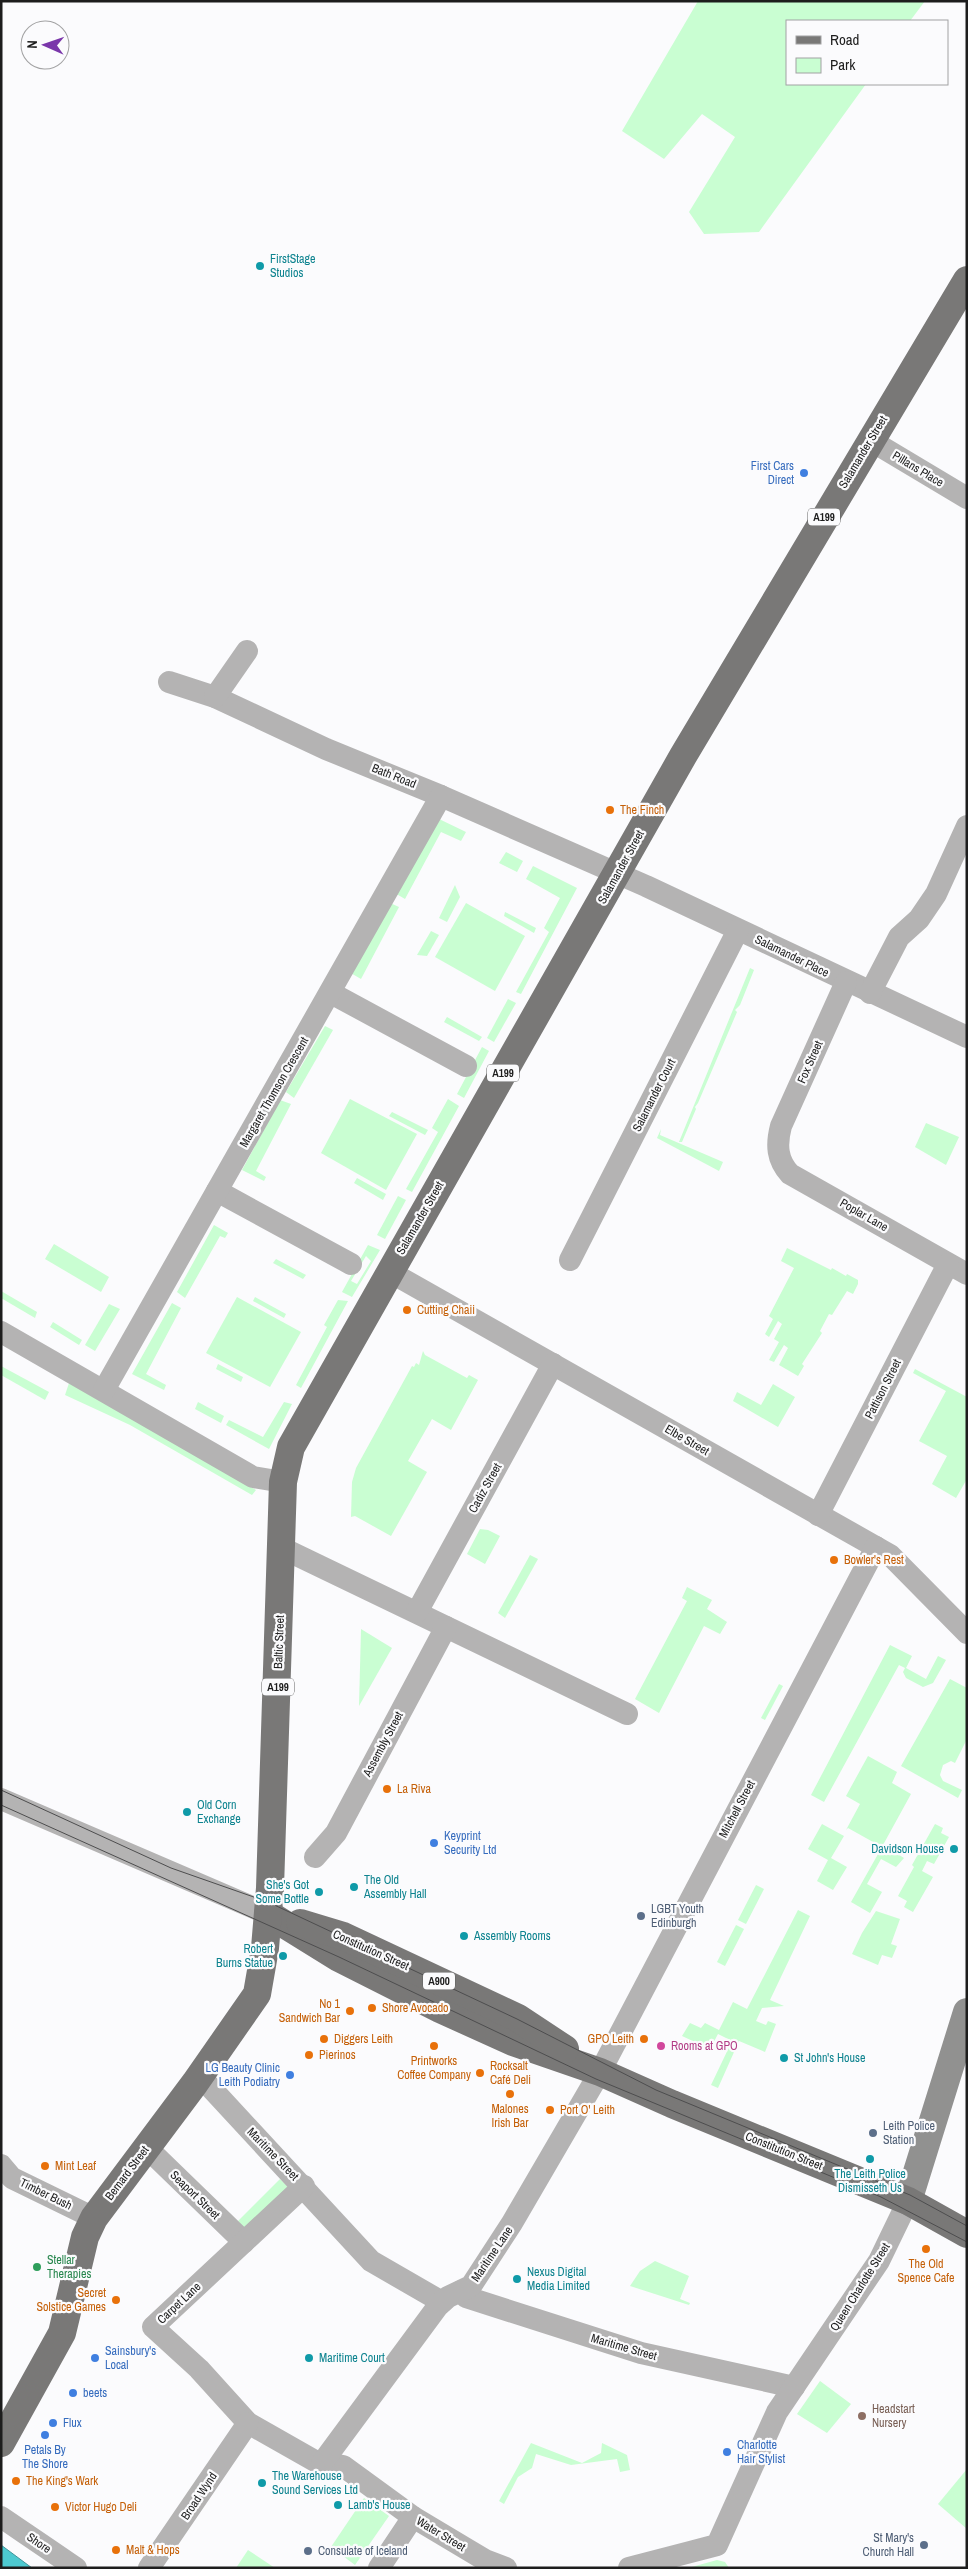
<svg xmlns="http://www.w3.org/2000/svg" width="968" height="2569" viewBox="0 0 968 2569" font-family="'Archivo Narrow',sans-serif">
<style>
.green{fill:#c9fed2;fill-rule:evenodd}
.water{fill:#4dc9d0;stroke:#3f959a}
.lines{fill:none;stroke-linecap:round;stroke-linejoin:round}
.street{stroke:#b4b3b3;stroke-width:22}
.secondary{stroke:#919190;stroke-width:28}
.primary{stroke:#797877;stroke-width:28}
.tram{stroke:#4d4d4e;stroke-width:1}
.culture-dot{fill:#0f9aa8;stroke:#fbfbfd;stroke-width:2}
.shop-dot{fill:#3f7fe0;stroke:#fbfbfd;stroke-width:2}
.food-dot{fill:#e8710a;stroke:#fbfbfd;stroke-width:2}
.service-dot{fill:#5c6f8a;stroke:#fbfbfd;stroke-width:2}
.hotel-dot{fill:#d1479c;stroke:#fbfbfd;stroke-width:2}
.leisure-dot{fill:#2e9e5b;stroke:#fbfbfd;stroke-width:2}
.education-dot{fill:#8d6e63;stroke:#fbfbfd;stroke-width:2}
.labels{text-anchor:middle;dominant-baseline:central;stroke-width:4.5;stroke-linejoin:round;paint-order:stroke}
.shield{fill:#fbfbfd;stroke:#606060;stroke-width:1}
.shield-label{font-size:11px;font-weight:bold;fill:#1d1d1d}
.culture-label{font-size:12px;fill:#0d838f;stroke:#fbfbfd;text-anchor:start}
.street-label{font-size:12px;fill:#1d1d1d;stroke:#fbfbfd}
.shop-label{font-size:12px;fill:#366cbe;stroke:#fbfbfd;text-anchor:start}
.food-label{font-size:12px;fill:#c56008;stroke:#fbfbfd;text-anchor:start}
.service-label{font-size:12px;fill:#4e5e75;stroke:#fbfbfd;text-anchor:start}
.hotel-label{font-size:12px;fill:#b23c85;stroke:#fbfbfd;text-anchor:start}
.leisure-label{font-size:12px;fill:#27864d;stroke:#fbfbfd;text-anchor:start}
.education-label{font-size:12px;fill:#785e54;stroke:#fbfbfd;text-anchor:start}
</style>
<rect width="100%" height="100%" fill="#fbfbfd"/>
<!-- green -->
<g class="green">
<polygon points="698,1 925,1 910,21 787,21 787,84 866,84 759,232 704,234 689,212 735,137 702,114 664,159 622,131"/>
<polygon points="437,818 466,832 461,841 441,832 405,899 393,892"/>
<polygon points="506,852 523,861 517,872 499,863"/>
<polygon points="533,866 577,888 521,994 516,992 549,932 544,928 560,898 526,879"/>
<polygon points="455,885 460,897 447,922 439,918"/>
<polygon points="388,902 399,907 361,979 349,972"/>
<polygon points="466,903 525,936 495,991 435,957"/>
<polygon points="505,912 536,928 534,933 504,916"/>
<polygon points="431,931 439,935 427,956 417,955"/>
<polygon points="750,968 754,970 740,1005 735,1010 737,1012 698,1103 695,1107 696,1109 682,1142 679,1142"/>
<polygon points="508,999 516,1003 494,1042 487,1038"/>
<polygon points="447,1017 482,1037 479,1041 444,1022"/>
<polygon points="325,1026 333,1030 294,1098 286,1092"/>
<polygon points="482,1047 489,1051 464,1098 457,1094"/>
<polygon points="350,1099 417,1134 386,1190 321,1153"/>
<polygon points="448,1099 459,1106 412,1192 406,1189 438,1132 432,1128"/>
<polygon points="280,1100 291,1104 256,1171 266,1177 264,1181 242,1170"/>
<polygon points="392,1112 428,1130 425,1135 389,1116"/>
<polygon points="926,1123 959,1137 946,1165 915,1147"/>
<polygon points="661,1129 660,1135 723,1162 719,1171 657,1138"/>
<polygon points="357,1178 386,1194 383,1200 354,1183"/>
<polygon points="398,1196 406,1200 385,1239 377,1235"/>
<polygon points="214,1225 228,1233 225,1238 220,1236 185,1298 177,1292"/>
<polygon points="54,1244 109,1277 101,1292 45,1259"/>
<path d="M368 1245 380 1250 352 1297 342 1292ZM366 1256 371 1261 357 1284 351 1281Z"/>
<polygon points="787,1248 831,1270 832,1268 846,1276 847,1274 858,1280 858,1284 853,1294 847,1291 832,1315 829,1314 820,1331 822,1333 802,1364 804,1366 798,1376 779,1365 788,1348 784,1345 774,1362 769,1360 779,1342 774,1339 782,1324 778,1321 769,1337 765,1334 773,1319 769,1316 794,1268 781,1261"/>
<polygon points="276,1259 306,1275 303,1279 273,1263"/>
<polygon points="1,1291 37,1312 35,1318 1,1298"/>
<polygon points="237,1297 301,1332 270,1387 206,1353"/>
<polygon points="255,1297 286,1314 284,1318 253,1301"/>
<polygon points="338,1300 348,1301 301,1388 296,1385 327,1327 324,1325"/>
<polygon points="172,1303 181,1308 146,1374 166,1385 164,1390 132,1374"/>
<polygon points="109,1304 120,1309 95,1351 85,1345"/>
<polygon points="53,1322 82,1340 79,1345 50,1327"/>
<polygon points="423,1351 425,1355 467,1378 469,1375 478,1380 451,1430 432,1419 408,1461 427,1472 391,1536 355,1516 351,1517 352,1482 356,1468 412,1366 414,1367 416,1363 419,1365"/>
<polygon points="218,1364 243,1377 241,1382 216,1369"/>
<polygon points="1,1366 49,1392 45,1400 1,1375"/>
<polygon points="915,1369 967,1397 967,1479 956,1498 932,1484 947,1456 919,1441 946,1391 913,1373"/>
<polygon points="69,1383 256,1490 252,1495 130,1425 65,1395"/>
<polygon points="773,1384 795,1397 778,1427 733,1401 737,1392 761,1405"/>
<polygon points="198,1402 224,1416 221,1423 195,1409"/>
<polygon points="284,1402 292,1404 269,1449 226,1425 229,1420 263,1437"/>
<polygon points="480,1529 488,1530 500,1536 485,1564 467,1554"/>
<polygon points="530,1555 538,1559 505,1618 498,1613"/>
<polygon points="687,1587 712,1600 707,1609 727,1622 720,1634 704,1626 659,1713 635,1699 687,1601 682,1598"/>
<polygon points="361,1629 392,1648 359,1706"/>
<polygon points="890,1645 912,1656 906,1668 926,1679 938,1656 946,1660 933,1683 923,1687 906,1678 903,1672 905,1668 899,1665 824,1802 811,1795"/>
<polygon points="950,1679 967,1688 967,1739 955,1763 951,1761 943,1765 940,1775 943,1781 962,1790 958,1798 901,1766"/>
<polygon points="779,1684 783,1686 765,1720 761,1718"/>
<polygon points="868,1756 897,1772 892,1783 911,1794 883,1845 904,1858 896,1867 881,1859 867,1884 882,1892 870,1913 851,1902 882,1847 848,1828 846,1830 860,1804 846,1796"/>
<polygon points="822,1824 844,1836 831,1858 847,1867 833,1890 817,1881 828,1860 808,1849"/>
<polygon points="935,1824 943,1828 941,1833 949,1837 934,1864 927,1861 922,1871 933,1877 913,1912 904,1907 907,1901 898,1896 914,1867 912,1865"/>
<polygon points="756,1885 764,1889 746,1924 738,1920"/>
<polygon points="798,1910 810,1916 770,2000 784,2006 762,2008 756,2021 766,2025 768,2021 776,2024 765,2052 739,2041 718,2088 711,2085 732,2041 718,2034 710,2049 682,2036 690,2023 701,2028 705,2023 719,2030 733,2002 747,2009"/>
<polygon points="876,1911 900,1919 891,1944 897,1946 892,1958 882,1955 878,1965 852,1954 862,1933"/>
<polygon points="736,1925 744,1929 725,1966 717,1962"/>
<polygon points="280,2179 290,2189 247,2231 238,2221"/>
<polygon points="655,2261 689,2276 680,2299 690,2303 689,2305 630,2286 640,2271"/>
<polygon points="820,2381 851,2404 827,2433 797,2414"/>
<polygon points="531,2443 582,2463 601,2453 602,2443 627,2455 630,2470 620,2472 617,2459 571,2465 536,2454 532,2468 518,2477 504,2504 499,2501"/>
<polygon points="967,2469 967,2529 938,2504"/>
<polygon points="364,2498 389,2516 355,2565 331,2547"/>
<polygon points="248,2550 275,2568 236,2568"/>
<polygon points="717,2560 725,2562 729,2568 688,2568"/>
</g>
<!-- water -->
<polygon class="water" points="1,2545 32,2568 1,2568"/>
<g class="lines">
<!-- street -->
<g class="street">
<polyline points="870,440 967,498"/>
<polyline points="169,682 215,697 326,749 441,796 646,886 967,1037"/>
<polyline points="215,697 247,651"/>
<path d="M846 982 781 1126C776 1145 777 1160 790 1174L967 1274"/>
<polyline points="331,993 466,1066"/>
<polyline points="870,993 899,937 919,919 936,894 967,826"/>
<polyline points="217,1191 351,1264"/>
<polyline points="570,1260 738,930"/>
<polyline points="390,1272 890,1555 967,1633"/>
<polyline points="1,1332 253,1477 283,1482"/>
<polyline points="104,1390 441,796"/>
<polyline points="818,1515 948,1264"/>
<polyline points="282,1548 627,1714"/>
<polyline points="417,1612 553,1364"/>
<polyline points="1,1799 268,1914"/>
<polyline points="315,1857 336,1833 446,1627"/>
<polyline points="200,2076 371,2261 442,2302"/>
<polyline points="146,2147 244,2242"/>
<polyline points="1,2165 12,2178 94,2218"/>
<polyline points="304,2186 153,2327 199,2369 248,2423 315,2461 343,2466 413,2517 485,2560 506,2568"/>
<polyline points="461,2291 466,2297 641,2353 794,2387"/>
<polyline points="322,2463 438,2306 448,2297 471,2286 512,2223 600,2072 876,1547"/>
<polyline points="1,2517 76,2568"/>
<polyline points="149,2568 248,2423"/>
<polyline points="379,2568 413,2517"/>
<polyline points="629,2568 717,2545 777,2412 879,2261 908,2201"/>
</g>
<!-- secondary -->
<polyline class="secondary" points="908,2201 967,2012"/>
<!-- primary -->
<g class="primary">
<polyline points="268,1914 339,1958 440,2009 513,2042 600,2072 672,2104 908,2201 967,2234"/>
<polyline points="300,1923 343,1936 518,2018 565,2049"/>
<polyline points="1,2443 62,2333 85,2237 94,2218 195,2083 257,1994 265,1948 270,1888 283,1482 291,1447 683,756 967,280"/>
</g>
<!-- tram -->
<g class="tram">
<polyline points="1,1790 171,1868 268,1902 517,2019 656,2090 910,2195 967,2226"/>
<polyline points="1,1805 339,1957 596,2079 881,2197 967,2242"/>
</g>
</g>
<!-- markers -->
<g class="culture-dot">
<circle cx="260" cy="266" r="5"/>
<circle cx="187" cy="1812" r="5"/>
<circle cx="954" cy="1849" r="5"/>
<circle cx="354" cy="1887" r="5"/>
<circle cx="319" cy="1892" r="5"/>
<circle cx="464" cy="1936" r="5"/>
<circle cx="283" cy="1956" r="5"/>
<circle cx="784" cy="2058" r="5"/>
<circle cx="870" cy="2159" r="5"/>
<circle cx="517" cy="2279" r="5"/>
<circle cx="309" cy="2358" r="5"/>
<circle cx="262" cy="2483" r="5"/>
<circle cx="338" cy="2505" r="5"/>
</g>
<g class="shop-dot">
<circle cx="804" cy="473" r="5"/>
<circle cx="434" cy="1843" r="5"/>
<circle cx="290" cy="2075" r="5"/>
<circle cx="95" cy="2358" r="5"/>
<circle cx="73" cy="2393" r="5"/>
<circle cx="53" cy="2423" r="5"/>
<circle cx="45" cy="2435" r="5"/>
<circle cx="727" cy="2452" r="5"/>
</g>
<g class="food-dot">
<circle cx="610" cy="810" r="5"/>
<circle cx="407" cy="1310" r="5"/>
<circle cx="834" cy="1560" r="5"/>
<circle cx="387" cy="1789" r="5"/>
<circle cx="372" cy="2008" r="5"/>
<circle cx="350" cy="2011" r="5"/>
<circle cx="324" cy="2039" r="5"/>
<circle cx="644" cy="2039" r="5"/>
<circle cx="434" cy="2046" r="5"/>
<circle cx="309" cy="2055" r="5"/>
<circle cx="480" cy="2073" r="5"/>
<circle cx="510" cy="2094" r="5"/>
<circle cx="550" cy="2110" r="5"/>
<circle cx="45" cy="2166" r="5"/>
<circle cx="926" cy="2249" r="5"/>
<circle cx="116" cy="2300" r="5"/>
<circle cx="16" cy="2481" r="5"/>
<circle cx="55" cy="2507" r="5"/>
<circle cx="116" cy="2550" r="5"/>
</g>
<g class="service-dot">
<circle cx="641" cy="1916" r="5"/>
<circle cx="873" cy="2133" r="5"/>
<circle cx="924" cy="2545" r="5"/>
<circle cx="308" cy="2551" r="5"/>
</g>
<circle class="hotel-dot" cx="661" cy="2046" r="5"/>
<circle class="leisure-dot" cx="37" cy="2267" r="5"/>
<circle class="education-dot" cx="862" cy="2416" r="5"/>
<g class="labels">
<!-- shield labels -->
<g class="shield">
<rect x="808" y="508.5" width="32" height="17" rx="4"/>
<rect x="487" y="1064.5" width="32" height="17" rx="4"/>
<rect x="262" y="1678.5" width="32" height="17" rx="4"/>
<rect x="423" y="1972.5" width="32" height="17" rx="4"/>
</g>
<g class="shield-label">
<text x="824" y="517">A199</text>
<text x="503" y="1073">A199</text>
<text x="278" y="1687">A199</text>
<text x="439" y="1981">A900</text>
</g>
<!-- culture labels -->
<g class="culture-label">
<text x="270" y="259">FirstStage<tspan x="270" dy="14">Studios</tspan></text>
<text x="197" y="1805">Old Corn<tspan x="197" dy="14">Exchange</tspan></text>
<text x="944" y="1849" text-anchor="end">Davidson House</text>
<text x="364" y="1880">The Old<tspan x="364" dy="14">Assembly Hall</tspan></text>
<text x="309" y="1885" text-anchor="end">She's Got<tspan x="309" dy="14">Some Bottle</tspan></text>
<text x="474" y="1936">Assembly Rooms</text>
<text x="273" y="1949" text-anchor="end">Robert<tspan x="273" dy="14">Burns Statue</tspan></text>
<text x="794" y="2058">St John's House</text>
<text x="870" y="2174" text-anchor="middle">The Leith Police<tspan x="870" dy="14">Dismisseth Us</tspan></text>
<text x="527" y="2272">Nexus Digital<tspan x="527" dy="14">Media Limited</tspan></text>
<text x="319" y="2358">Maritime Court</text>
<text x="272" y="2476">The Warehouse<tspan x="272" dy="14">Sound Services Ltd</tspan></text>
<text x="348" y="2505">Lamb's House</text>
</g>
<!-- street labels -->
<g class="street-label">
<text transform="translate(863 452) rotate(-59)">Salamander Street</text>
<text transform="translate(918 469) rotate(31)">Pillans Place</text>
<text transform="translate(394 776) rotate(22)">Bath Road</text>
<text transform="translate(621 867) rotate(-61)">Salamander Street</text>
<text transform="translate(792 956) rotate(26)">Salamander Place</text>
<text transform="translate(810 1062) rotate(-66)">Fox Street</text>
<text transform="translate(274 1092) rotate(-60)">Margaret Thomson Crescent</text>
<text transform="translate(654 1095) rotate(-63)">Salamander Court</text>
<text transform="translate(864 1215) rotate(30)">Poplar Lane</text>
<text transform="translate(420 1218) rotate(-60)">Salamander Street</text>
<text transform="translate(883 1389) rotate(-63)">Pattison Street</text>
<text transform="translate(687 1440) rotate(30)">Elbe Street</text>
<text transform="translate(485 1488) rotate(-61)">Cadiz Street</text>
<text transform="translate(279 1642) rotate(-88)">Baltic Street</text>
<text transform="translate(383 1744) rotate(-62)">Assembly Street</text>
<text transform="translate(737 1809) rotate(-62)">Mitchell Street</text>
<text transform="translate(371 1950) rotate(24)">Constitution Street</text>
<text transform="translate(784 2151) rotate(22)">Constitution Street</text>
<text transform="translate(273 2154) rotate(46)">Maritime Street</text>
<text transform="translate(127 2173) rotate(-53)">Bernard Street</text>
<text transform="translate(46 2194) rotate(26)">Timber Bush</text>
<text transform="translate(195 2195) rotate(44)">Seaport Street</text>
<text transform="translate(492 2254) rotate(-56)">Maritime Lane</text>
<text transform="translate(860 2287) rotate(-58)">Queen Charlotte Street</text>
<text transform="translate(179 2303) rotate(-43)">Carpet Lane</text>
<text transform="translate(624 2347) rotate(16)">Maritime Street</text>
<text transform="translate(199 2496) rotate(-56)">Broad Wynd</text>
<text transform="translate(441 2534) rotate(31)">Water Street</text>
<text transform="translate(39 2543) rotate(34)">Shore</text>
</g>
<!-- shop labels -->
<g class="shop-label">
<text x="794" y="466" text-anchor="end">First Cars<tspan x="794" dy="14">Direct</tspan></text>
<text x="444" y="1836">Keyprint<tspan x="444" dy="14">Security Ltd</tspan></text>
<text x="280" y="2068" text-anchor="end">LG Beauty Clinic<tspan x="280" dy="14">Leith Podiatry</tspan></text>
<text x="105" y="2351">Sainsbury's<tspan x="105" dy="14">Local</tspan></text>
<text x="83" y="2393">beets</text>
<text x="63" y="2423">Flux</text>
<text x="737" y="2445">Charlotte<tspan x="737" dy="14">Hair Stylist</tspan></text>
<text x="45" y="2450" text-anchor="middle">Petals By<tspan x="45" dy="14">The Shore</tspan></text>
</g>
<!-- food labels -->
<g class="food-label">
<text x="620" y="810">The Finch</text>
<text x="417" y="1310">Cutting Chaii</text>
<text x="844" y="1560">Bowler's Rest</text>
<text x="397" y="1789">La Riva</text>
<text x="340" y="2004" text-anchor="end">No 1<tspan x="340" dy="14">Sandwich Bar</tspan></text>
<text x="382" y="2008">Shore Avocado</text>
<text x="334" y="2039">Diggers Leith</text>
<text x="634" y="2039" text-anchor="end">GPO Leith</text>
<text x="319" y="2055">Pierinos</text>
<text x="434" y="2061" text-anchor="middle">Printworks<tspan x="434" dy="14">Coffee Company</tspan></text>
<text x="490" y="2066">Rocksalt<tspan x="490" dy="14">Café Deli</tspan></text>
<text x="510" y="2109" text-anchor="middle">Malones<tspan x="510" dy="14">Irish Bar</tspan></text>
<text x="560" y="2110">Port O' Leith</text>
<text x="55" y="2166">Mint Leaf</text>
<text x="926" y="2264" text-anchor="middle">The Old<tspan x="926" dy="14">Spence Cafe</tspan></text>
<text x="106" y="2293" text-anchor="end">Secret<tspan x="106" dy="14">Solstice Games</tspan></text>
<text x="26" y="2481">The King's Wark</text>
<text x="65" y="2507">Victor Hugo Deli</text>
<text x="126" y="2550">Malt &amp; Hops</text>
</g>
<!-- service labels -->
<g class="service-label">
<text x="651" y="1909">LGBT Youth<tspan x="651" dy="14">Edinburgh</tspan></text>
<text x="883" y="2126">Leith Police<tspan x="883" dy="14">Station</tspan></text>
<text x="914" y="2538" text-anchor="end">St Mary's<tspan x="914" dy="14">Church Hall</tspan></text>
<text x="318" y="2551">Consulate of Iceland</text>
</g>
<!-- hotel labels -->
<g class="hotel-label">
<text x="671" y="2046">Rooms at GPO</text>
</g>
<!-- leisure labels -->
<g class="leisure-label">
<text x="47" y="2260">Stellar<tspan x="47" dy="14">Therapies</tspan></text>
</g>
<!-- education labels -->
<g class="education-label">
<text x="872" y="2409">Headstart<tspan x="872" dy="14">Nursery</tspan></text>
</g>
</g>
<!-- border -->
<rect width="968" height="2569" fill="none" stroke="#1d1d1d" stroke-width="5"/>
<!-- legend -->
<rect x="786" y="20" width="162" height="65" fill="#fbfbfd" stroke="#a2a2a3"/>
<rect x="796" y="36" width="25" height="8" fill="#797877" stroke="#a2a2a3"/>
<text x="830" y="45" font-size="15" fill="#1d1d1d">Road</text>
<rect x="796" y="58" width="25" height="15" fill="#c9fed2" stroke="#a2a2a3"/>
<text x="830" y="70" font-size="15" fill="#1d1d1d">Park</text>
<!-- north arrow -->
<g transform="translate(45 45) rotate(272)"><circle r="24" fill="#fbfbfd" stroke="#a2a2a3"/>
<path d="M0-4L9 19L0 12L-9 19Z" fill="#7a36aa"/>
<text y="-8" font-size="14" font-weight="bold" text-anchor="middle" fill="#1d1d1d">N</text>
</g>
</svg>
